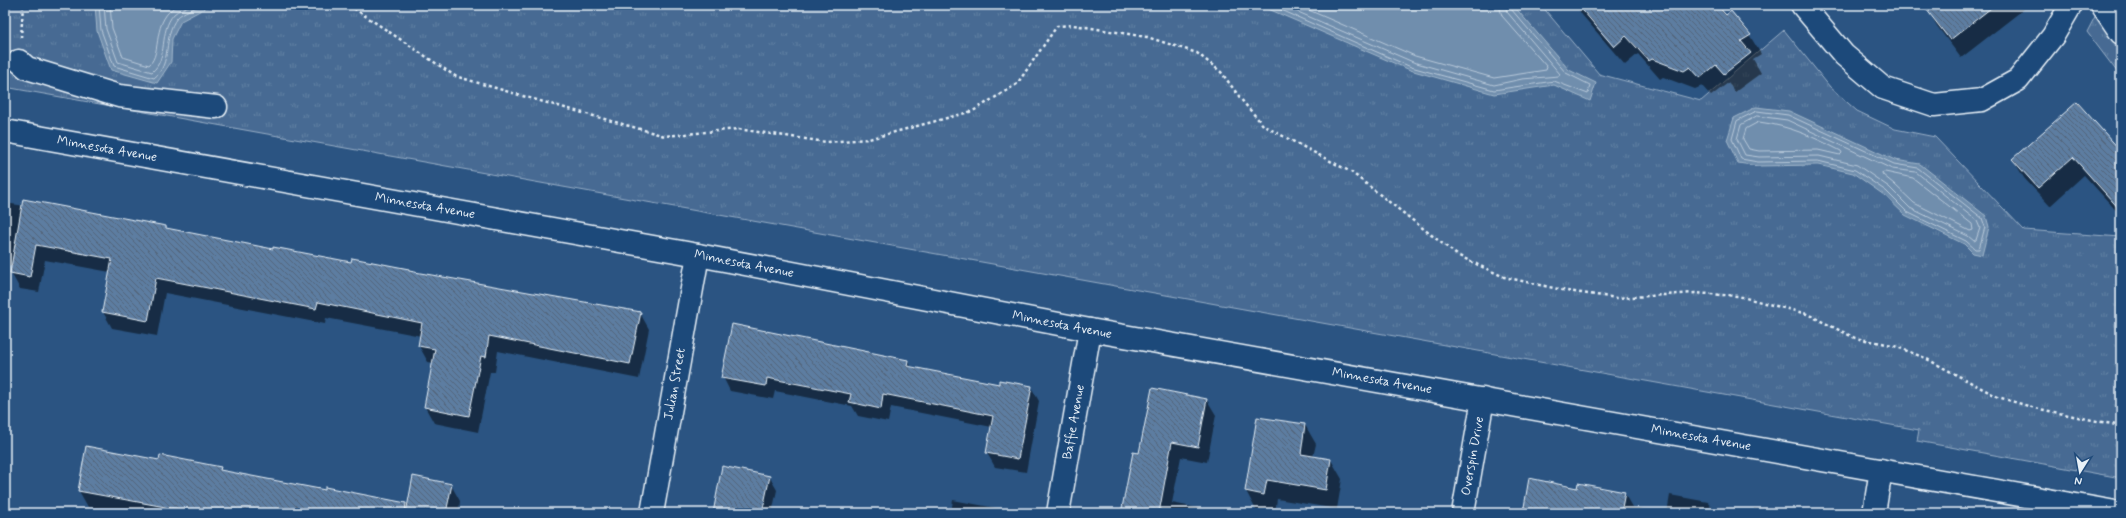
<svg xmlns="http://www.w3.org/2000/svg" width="2126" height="518" viewBox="0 0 2126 518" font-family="Mynerve,sans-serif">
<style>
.grass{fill:url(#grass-tufts);stroke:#98aec6}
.water{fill:#708ead;stroke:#a0b6cb}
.shadow{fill:#0007}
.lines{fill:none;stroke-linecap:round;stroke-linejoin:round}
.shore{stroke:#b8c9da;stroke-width:1}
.building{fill:url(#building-back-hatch);stroke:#e8f1f8}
.minor-casing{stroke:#e8f1f8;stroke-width:25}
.path{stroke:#e8f1f8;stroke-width:2.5;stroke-dasharray:3 3;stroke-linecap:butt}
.minor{stroke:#1f4a7a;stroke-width:22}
.labels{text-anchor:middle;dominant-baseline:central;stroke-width:3;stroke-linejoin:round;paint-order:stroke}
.street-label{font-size:13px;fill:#e8f1f8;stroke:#1f4a7a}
</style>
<defs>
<pattern id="grass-tufts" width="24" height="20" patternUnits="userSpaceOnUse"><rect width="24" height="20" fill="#476b93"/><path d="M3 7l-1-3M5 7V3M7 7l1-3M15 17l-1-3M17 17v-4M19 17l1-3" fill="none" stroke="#6281a3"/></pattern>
<pattern id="building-back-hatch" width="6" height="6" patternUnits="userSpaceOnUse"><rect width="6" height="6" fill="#5d7da1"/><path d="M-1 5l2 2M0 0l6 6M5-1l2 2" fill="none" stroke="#53657a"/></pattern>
</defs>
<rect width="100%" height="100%" fill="#2b5482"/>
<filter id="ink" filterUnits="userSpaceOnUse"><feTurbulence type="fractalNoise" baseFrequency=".025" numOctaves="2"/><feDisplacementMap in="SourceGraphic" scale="8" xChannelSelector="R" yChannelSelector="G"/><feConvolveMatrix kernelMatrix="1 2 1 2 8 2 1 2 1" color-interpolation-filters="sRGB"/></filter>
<g filter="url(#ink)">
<!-- grass -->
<g class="grass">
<polygon points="5,5 1541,5 1599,74 1701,101 1784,30 1830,87 1857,111 1895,129 1935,137 2024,230 2121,237 2121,478 1917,441 1919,430 5,87"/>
<polygon points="2101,5 2121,5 2121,77 2087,32"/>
</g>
<!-- water -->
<g class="water">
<polygon points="95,5 211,5 181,21 172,39 171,62 157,83 111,70 97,31"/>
<polygon points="1259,5 1513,5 1569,70 1596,83 1590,101 1554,85 1494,94 1410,70"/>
<polygon points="1756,107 1789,111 1895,160 1920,164 1986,216 1989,227 1982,255 1973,253 1964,244 1905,215 1884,195 1853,173 1818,165 1758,166 1738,163 1727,140 1734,118"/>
</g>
<!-- shadow -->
<g class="shadow">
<polygon points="1576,5 1716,5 1725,17 1750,36 1761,54 1753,59 1761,73 1735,92 1728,83 1711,96 1702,86 1695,89 1663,77 1660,79 1638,54 1625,65 1582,15"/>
<polygon points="1863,5 1871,5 1866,9"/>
<polygon points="1929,5 2022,5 2024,9 1961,58 1937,26 1926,7"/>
<polygon points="2121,152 2121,216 2084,175 2050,206 2024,178 2013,159"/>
<polygon points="5,203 166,227 167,230 274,250 409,270 410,272 640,313 649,329 639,379 498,351 495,372 490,372 478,432 434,423 425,407 434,363 428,362 419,346 421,336 326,318 325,324 165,293 157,336 112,328 103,312 110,272 45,260 39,292 20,289 11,273 12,266 5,265"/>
<polygon points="908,361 912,368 1000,385 1031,387 1039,401 1026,472 995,467 987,453 992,427 891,407 888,422 858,416 852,406 775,391 773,399 730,391 723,377"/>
<polygon points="1207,400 1216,415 1207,462 1181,457 1172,503 1223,513 1124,513 1140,455"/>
<polygon points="1258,418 1305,425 1316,444 1313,457 1331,460 1342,479 1337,509 1277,499 1275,513 1256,510 1246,491"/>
<polygon points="160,461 220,467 222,471 326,491 326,488 408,504 451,485 460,501 459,510 475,513 122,513 88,507 79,491"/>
<polygon points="769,476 777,490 772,513 715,513"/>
<polygon points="1578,489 1624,493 1632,507 1665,513 1524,513"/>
<polygon points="1670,495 1708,502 1714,513 1667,513"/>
<polygon points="953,500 1001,509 1004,513 951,513"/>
<polygon points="1754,508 1782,513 1753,513"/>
</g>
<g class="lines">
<!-- shore -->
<g class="shore">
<path d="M99 5 101 30 114 66 154 78C173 63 162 37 177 18 182 12 195 8 202 5"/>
<path d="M104 5 106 29 118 62 152 72C169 58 158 32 174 14 178 10 185 8 191 5"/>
<path d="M110 5 112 28 123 57 149 65C163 53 150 20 178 5"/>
<polyline points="1270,5 1411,67 1494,90 1554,81 1588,94 1590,85 1566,73 1511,9 1510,5"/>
<polyline points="1282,5 1413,62 1494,85 1522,79 1559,76 1560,74 1507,12 1505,5"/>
<polyline points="1297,5 1415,56 1494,78 1546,70 1547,67 1502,16 1499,5"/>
<polygon points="1757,111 1788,115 1894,164 1918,168 1982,218 1985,227 1979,249 1975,249 1966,241 1907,212 1886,191 1855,170 1818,161 1758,162 1741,159 1732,139 1737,121"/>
<polygon points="1757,116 1787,120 1892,169 1916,172 1977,221 1980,228 1976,240 1974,241 1968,236 1910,208 1889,187 1857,165 1819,156 1759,157 1745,155 1737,139 1741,125"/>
<path d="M1759 122C1790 126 1814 137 1841 151L1842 153 1840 155 1818 150 1759 151 1749 149 1743 139 1746 129Z"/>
<polygon points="1885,172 1913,178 1972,224 1973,230 1970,231 1914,203 1894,184 1883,175 1882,173"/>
</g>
</g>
<!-- building -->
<g class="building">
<polygon points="1578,5 1717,5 1726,15 1731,11 1751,35 1741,41 1751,53 1724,74 1716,65 1700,78 1690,67 1684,71 1652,59 1649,61 1626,36 1614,47"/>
<polygon points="1923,5 1995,5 1950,40"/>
<polygon points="2077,102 2121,151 2121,211 2073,157 2038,188 2012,159"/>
<polygon points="23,199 166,226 166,228 273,249 273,247 351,262 352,258 409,269 409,271 641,312 630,364 489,336 486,357 481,356 469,416 424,407 435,349 418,346 422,323 318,302 316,309 156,278 148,321 102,312 112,259 36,245 30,277 10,273"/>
<polygon points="732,324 908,360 907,366 999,384 999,380 1032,386 1018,459 986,453 993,416 883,394 881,409 849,402 851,394 767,378 766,386 721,378"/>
<polygon points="1152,388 1207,399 1198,447 1172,442 1159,513 1121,513 1133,452 1139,453"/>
<polygon points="1257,417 1305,424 1301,454 1331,459 1326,490 1267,480 1264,495 1245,491"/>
<polygon points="86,446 159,460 160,455 221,467 220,470 325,490 325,487 406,503 405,513 198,513 78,491"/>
<polygon points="722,466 770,476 762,513 713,513"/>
<polygon points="413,476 452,484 446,513 406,513"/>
<polygon points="1529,478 1577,488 1578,483 1625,492 1621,513 1523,513"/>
</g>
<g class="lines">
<defs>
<g id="minor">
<polyline points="1802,5 1844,55 1883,88 1934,105 1982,100 2018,80 2053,36 2071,5"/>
<polyline points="2102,5 2121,33"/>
<polyline points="19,61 27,68 119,96 216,107"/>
<polyline points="5,131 698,255 1090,330 2121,513"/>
<polyline points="652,513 698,255"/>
<polyline points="1058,513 1090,330"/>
<polyline points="1463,513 1483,399"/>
<polyline points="1874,513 1881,470"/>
</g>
</defs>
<!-- minor casing -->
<use href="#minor" class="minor-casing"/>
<!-- path -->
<g class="path">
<polyline points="349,5 455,76 526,97 665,136 738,129 826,142 869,139 973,111 1017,84 1057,26 1073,25 1147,37 1197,53 1221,72 1244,103 1264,126 1351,172 1457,255 1504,277 1567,291 1617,298 1695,293 1738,296 1807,314 1855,338 1892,345 1925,358 1998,397 2035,408 2121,426"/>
<polyline points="21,38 23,5"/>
</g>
<!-- minor -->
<use href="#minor" class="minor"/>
</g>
</g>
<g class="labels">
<!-- street labels -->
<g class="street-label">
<text transform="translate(107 149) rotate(10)">Minnesota Avenue</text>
<text transform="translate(425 206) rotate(10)">Minnesota Avenue</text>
<text transform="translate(744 264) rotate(11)">Minnesota Avenue</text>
<text transform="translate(1062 325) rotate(11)">Minnesota Avenue</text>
<text transform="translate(1382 381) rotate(10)">Minnesota Avenue</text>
<text transform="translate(675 384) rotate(-80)">Julian Street</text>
<text transform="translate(1074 422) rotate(-80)">Baffie Avenue</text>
<text transform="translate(1701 438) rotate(10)">Minnesota Avenue</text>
<text transform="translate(1473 456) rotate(-80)">Overspin Drive</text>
</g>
</g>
<!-- margin -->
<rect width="2126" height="518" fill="none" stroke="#1f4a7a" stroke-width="20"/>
<rect x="10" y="10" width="2106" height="498" fill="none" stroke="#e8f1f8" stroke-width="1.5" filter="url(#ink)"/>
<!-- north arrow -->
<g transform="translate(2080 472) rotate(191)" stroke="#1f4a7a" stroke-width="3" paint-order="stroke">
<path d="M0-3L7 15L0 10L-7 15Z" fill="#e8f1f8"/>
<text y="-6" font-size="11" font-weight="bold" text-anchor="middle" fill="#e8f1f8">N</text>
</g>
</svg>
